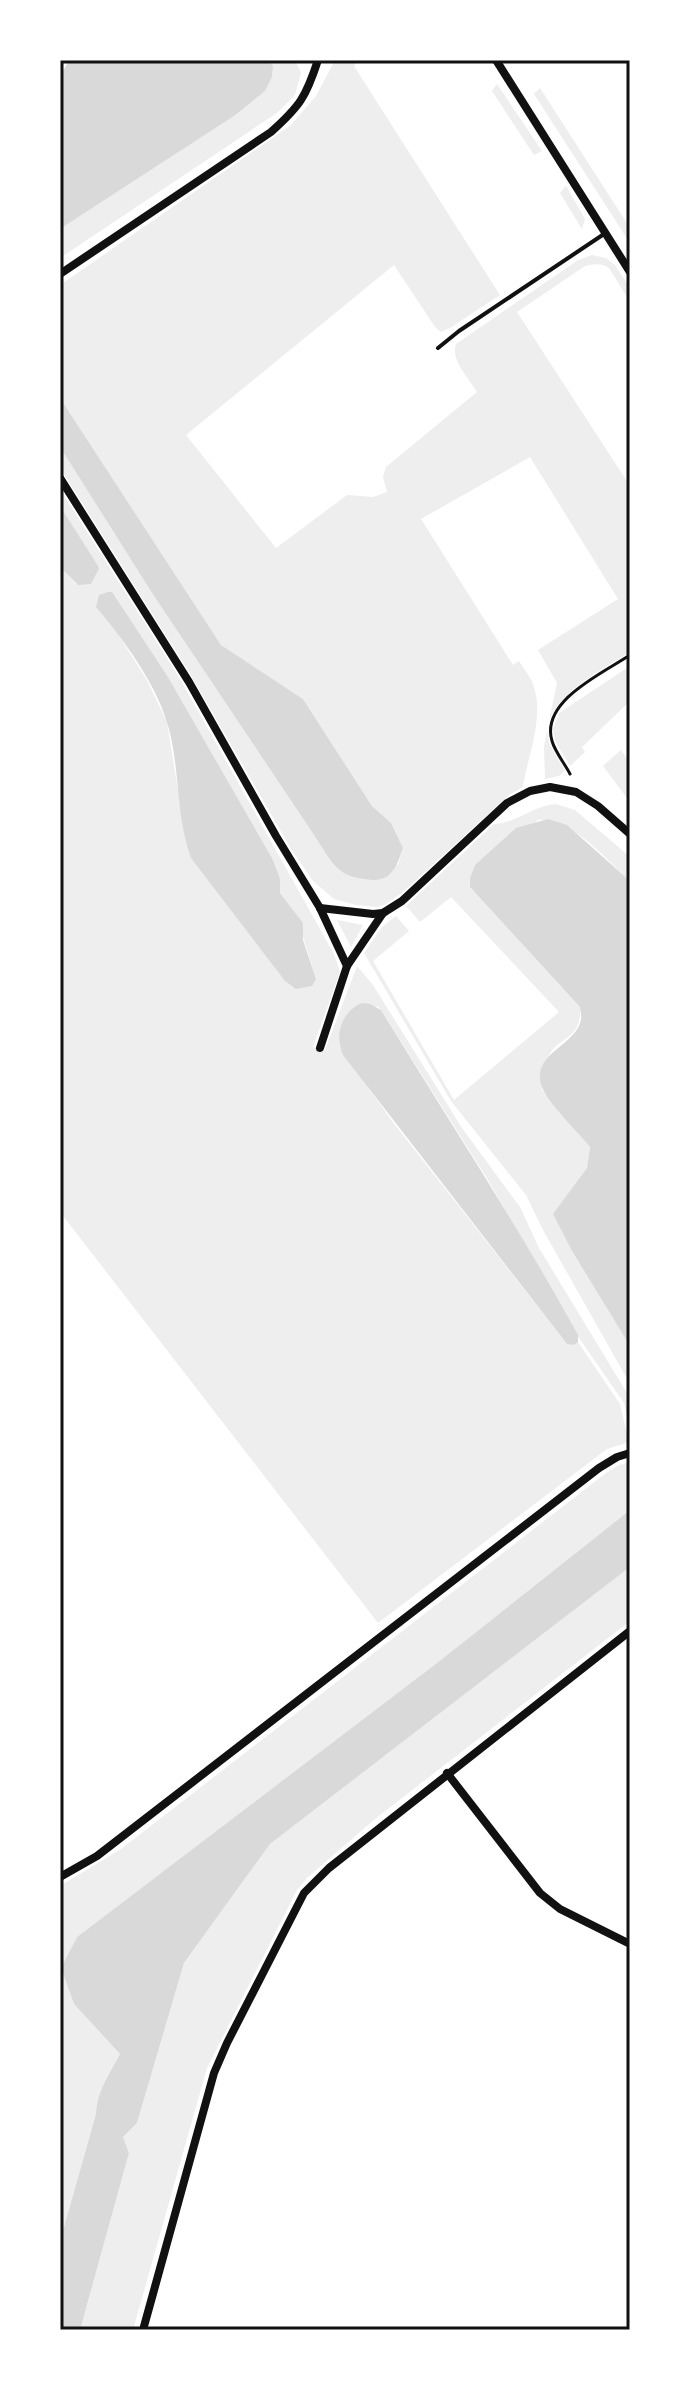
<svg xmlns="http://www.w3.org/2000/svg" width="690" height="2390" viewBox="0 0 690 2390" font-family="Figtree,sans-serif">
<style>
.green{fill:#eee;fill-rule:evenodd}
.water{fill:#d9d9d9}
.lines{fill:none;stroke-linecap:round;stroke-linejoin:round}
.path{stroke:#111;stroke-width:3}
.service{stroke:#111;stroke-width:4}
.minor{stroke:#111;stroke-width:8}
.neatline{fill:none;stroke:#111;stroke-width:3}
</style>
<rect width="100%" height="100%" fill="#fff"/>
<!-- green -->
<g class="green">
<polygon points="268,60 295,60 301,73 295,95 277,113 60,258 60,229 234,116 265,90 272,77 273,66"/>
<path d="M335 60H357L354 66 500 295 450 328 441 332 435 327 394 265 186 435 276 548 347 495 373 497 387 492 383 477 386 467 477 392C469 378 450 360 456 344L578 260 592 255 606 258 615 265 630 288V302L609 268C602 263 593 264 585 266L517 312 630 486V652C603 670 537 701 549 742 552 751 560 761 565 770L559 776 545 779 544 746 557 683 538 650 618 599 530 457 421 519 513 665 519 661C523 668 530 676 533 684 545 717 528 754 523 787L509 795 402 893 386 904 377 907 356 905 334 899 313 881 291 849 189 672 60 468V447L152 593 314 835 398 865 403 848 391 823 372 806 303 699 221 645 60 398V285L291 125 316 96Z"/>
<polygon points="497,84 542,151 534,155 492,91"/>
<polygon points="540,88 630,228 630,243 534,94"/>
<polygon points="566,186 585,219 582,229 560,193"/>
<path d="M60 489 179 677 334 954 340 972 313 1047 325 1050 357 966 373 985 462 1128 520 1207 539 1248 627 1393 630 1404V1429L624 1403 579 1338 488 1180 381 1010 377 1006 339 1041 340 1048 392 1121 567 1344 574 1345 578 1342 620 1404 629 1442 607 1449 378 1623 60 1212V567L76 584H91L99 569 60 506ZM112 593 168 677 264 845 280 883V893L296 914 316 979 187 846 167 722 147 680 114 628 99 595Z"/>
<polygon points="630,666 630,701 582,747 585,752 570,766 555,741 553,729 559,713"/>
<polygon points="621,750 630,763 630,802 603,766"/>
<path d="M556 804 575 810 630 857V881C607 860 570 816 538 820L470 887 580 1007C582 1042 556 1036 548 1058 544 1068 544 1080 542 1090L590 1147 587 1168 554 1214 572 1251 630 1346V1384L543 1230 526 1195 451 1101 364 953 382 927 396 916 409 931 373 961 454 1100 559 1012 451 897 420 922 406 906 494 824C518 823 531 806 556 804Z"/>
<polygon points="337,920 363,925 351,947"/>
<path d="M630 1462V1510L437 1663 77 1937 61 1969 74 2004 120 2054C108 2074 97 2091 96 2114L60 2241V1886L121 1849 606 1473 619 1465Z"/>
<polygon points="630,1567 630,1621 375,1819 308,1877 297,1890 207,2068 133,2330 80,2330 129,2153 123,2137 137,2123 184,1963 270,1844"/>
</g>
<!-- water -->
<g class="water">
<polygon points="69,60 268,60 273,66 272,77 265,91 234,116 60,229 60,77"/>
<path d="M60 398 221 645 303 699 372 806 391 823 403 848C396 869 390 884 365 879 356 878 348 876 341 871 330 863 322 846 314 835L152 593 60 447Z"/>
<polygon points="60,506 98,566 99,569 91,584 78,585 60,567"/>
<path d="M108 592H112L168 677 273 860 280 879V893L303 923V940L316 979 312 986 296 989 285 981 191 858C176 817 180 771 169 729 158 686 124 640 96 607L99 595Z"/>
<path d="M548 819 567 825 630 881V1346L572 1251 553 1214 587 1168 590 1147C579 1133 547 1102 542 1087 530 1053 575 1047 581 1020 582 1015 580 1011 580 1007L470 887V878L475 865 516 828Z"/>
<path d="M362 1003 370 1004 381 1010C447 1118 517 1224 578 1335V1342L574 1345 567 1344 343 1055C334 1035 341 1012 362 1003Z"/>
<path d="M630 1510V1567L270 1844 184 1963 137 2123 123 2137 129 2153 80 2330H60V2241L96 2114C97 2091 109 2074 120 2054L74 2004 61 1968 77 1937 437 1663Z"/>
</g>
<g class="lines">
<!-- path -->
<path class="path" d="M570 774C565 764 555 752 552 741 540 701 603 673 630 655"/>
<!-- service -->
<polyline class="service" points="438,348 459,331 604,234"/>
<!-- minor -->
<g class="minor">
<polyline points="496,60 630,272"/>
<path d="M60 274 271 132C300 106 306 97 318 60"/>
<polyline points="60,478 189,682 276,836 320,908 347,966"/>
<polyline points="320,908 373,914 383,913 402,901 507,803 530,791 550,787 576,792 598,806 630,834"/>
<polyline points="320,1048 347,966 383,913"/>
<polyline points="447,1773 540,1893 560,1909 630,1944"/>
<polyline points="60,1877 97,1856 599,1468 617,1457 630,1453"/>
<polyline points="143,2330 214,2073 227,2043 304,1893 329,1868 630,1631"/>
</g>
</g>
<!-- border -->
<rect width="690" height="2390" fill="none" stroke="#ffffff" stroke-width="124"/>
<rect x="62" y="62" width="566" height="2266" class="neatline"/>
</svg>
